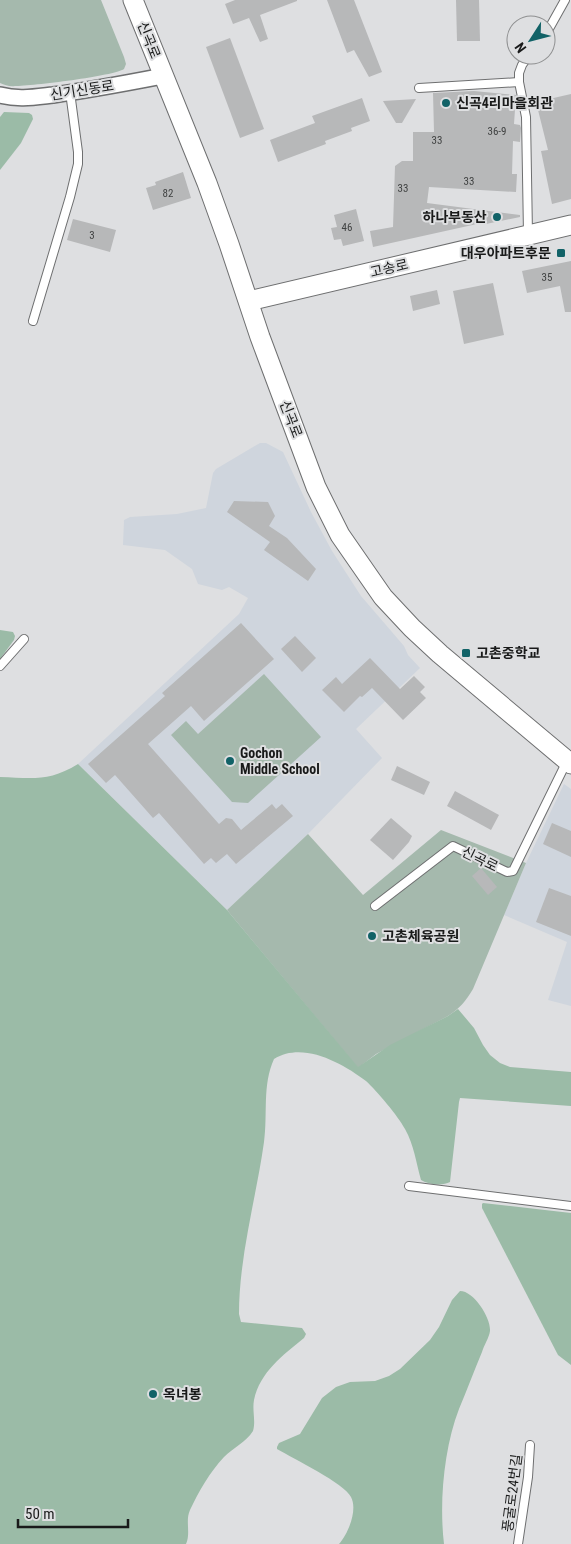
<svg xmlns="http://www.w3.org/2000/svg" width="571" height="1544" viewBox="0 0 571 1544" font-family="'Roboto Condensed','Noto Sans KR',sans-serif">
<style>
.built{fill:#cfd5dd}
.green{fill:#a5b9ad}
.forest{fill:#9bbba7}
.building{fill:#b7b8b9}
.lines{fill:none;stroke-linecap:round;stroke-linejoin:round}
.service-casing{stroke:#6e6f70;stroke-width:10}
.minor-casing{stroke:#6e6f70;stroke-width:18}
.tertiary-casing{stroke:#6e6f70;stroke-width:21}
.service{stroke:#fff;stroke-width:8}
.minor{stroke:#fff;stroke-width:15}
.tertiary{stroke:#fff;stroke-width:19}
.poi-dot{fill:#116267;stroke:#dedfe1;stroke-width:2}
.labels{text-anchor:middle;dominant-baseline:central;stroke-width:4;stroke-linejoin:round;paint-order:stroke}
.number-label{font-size:11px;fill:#404242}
.street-label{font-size:14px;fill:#191a1a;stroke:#dedfe1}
.poi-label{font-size:14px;font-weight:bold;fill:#191a1a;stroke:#dedfe1;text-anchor:start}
</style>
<rect width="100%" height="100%" fill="#dedfe1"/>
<!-- built -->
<g class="built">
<polygon points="260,443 266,443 283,452 311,512 332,551 361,596 404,646 408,655 420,668 356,729 382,758 308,834 227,910 78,764 239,614 248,598 229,587 222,590 198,584 192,569 165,550 123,545 124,520 130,517 177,514 206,508 213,473 216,469"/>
<polygon points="564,784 571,789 571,1006 548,1000 567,942 504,915 526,863"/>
</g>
<!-- green -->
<g class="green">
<path d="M0 0H101L124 57 126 64 124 69C114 76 32 86 15 86 10 87 5 85 0 83Z"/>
<polygon points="264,674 321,737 248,803 232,802 171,735 186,721 198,734"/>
<path d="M441 830 526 863 473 989C466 1001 459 1009 448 1016L376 1054 358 1068 227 910 308 834 363 895Z"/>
</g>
<!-- forest -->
<g class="forest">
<polygon points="4,112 29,113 32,115 33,119 21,143 0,170 0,117"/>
<polygon points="0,630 13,632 15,636 14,640 0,659"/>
<path d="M78 764 227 910 358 1067 390 1045 448 1016 458 1009 474 1028 483 1045 490 1055 500 1063 510 1067 571 1072V1106L460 1098 459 1102 450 1182C443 1186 429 1185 421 1180 416 1162 414 1145 405 1129 398 1116 377 1091 366 1081 342 1063 303 1041 274 1059 262 1085 268 1114 264 1142 256 1199 239 1256 239 1314L241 1322 302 1328 306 1334 304 1338C283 1355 260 1372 254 1400 252 1411 256 1421 253 1431 246 1442 233 1448 224 1457 210 1472 199 1491 190 1510 185 1521 191 1533 186 1544H0V777C32 778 49 782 78 764Z"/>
<polygon points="483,1203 571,1213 571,1365 558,1355 482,1208 482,1204"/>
<path d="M460 1291C474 1291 491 1318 490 1331 489 1338 484 1345 482 1352 474 1371 467 1390 459 1409 444 1448 439 1502 444 1544H339C348 1534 358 1510 351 1497 344 1483 294 1459 277 1449V1447L279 1443 300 1434 322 1398 336 1387 350 1382 375 1381 389 1376 400 1369 430 1340 439 1327 452 1300Z"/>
</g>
<!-- building -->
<g class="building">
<polygon points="235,0 297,0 297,1 260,15 268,39 260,42 249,18 233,24 225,4"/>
<polygon points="327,0 354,0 382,72 369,77 354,50 347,53"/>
<polygon points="456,0 479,0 480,41 457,41"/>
<polygon points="230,38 264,129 240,138 206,47"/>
<polygon points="474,91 516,95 514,124 520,125 521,128 520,142 513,141 512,174 517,174 516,192 429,187 427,203 520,215 520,217 486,224 486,222 373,247 370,231 393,227 395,166 402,161 413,161 413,132 434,132 433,93"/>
<polygon points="571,94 571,199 552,204 541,151 548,150 536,102"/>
<polygon points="362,98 370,121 351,128 352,131 325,141 326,144 278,162 270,140 315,123 312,116"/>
<polygon points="416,99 402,123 396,123 383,101"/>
<polygon points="183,172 191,198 153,210 146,188 156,185 155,182"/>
<polygon points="356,209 364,241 343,246 341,239 334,240 331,228 337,227 334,215"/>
<polygon points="73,219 116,230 110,252 67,240"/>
<polygon points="571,261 571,312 565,312 560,286 527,293 522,271"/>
<polygon points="493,283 504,335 464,344 453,291"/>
<polygon points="437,290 440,304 413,311 410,296"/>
<polygon points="234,501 268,502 275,516 269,526 287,538 316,569 308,581 264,550 270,542 227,512"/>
<polygon points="241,623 274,659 204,721 191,706 148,744 219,824 226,818 232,819 241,830 272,804 276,809 282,804 293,816 236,864 227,854 216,863 211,858 204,864 159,813 153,818 115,775 106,783 88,764 165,696 162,693"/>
<polygon points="295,636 316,658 302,672 281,649"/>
<polygon points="370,658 400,689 414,676 425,687 420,692 426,698 403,720 372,688 362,697 360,696 344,712 322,690 336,677 342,684"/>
<polygon points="397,766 430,782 424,795 391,780"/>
<polygon points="455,791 499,815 491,830 447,806"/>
<polygon points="391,818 412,836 409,842 393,860 370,840"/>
<polygon points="552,823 571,831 571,857 543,844"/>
<polygon points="481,868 497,887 488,895 472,876"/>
<polygon points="549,888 571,896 571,936 536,922"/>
</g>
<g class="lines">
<defs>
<g id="service">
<polyline points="546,34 565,0"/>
<polyline points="419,88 519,82"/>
<polyline points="528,234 526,117 519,82 519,73 522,65 529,55"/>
<polyline points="33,321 70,197 78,164 78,152 70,92"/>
<polyline points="0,666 24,639"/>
<polyline points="375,906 453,846 507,872 513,871 567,761"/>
<polyline points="409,1186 571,1206"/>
<polyline points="518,1544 528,1477 530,1445"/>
</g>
<path id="minor" d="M0 95C18 100 35 97 53 95 90 90 127 83 163 76"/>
<g id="tertiary">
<polyline points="133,0 207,183 229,244 260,337 316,487 340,535 383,597 412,628 440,654 571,764"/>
<polyline points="249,301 571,225"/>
</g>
</defs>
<!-- service casing -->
<use href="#service" class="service-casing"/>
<!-- minor casing -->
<use href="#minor" class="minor-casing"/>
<!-- tertiary casing -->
<use href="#tertiary" class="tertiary-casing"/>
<!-- service -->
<use href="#service" class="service"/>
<!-- minor -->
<use href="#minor" class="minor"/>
<!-- tertiary -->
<use href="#tertiary" class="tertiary"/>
</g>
<!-- markers -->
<g class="poi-dot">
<circle cx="446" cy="103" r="5"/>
<circle cx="497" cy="217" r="5"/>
<rect x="556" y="248" width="10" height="10" rx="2.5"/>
<rect x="461" y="648" width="10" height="10" rx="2.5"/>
<circle cx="230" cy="761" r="5"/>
<circle cx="372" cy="936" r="5"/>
<circle cx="153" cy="1394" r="5"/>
</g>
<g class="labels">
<!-- number labels -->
<g class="number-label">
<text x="497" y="131">36-9</text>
<text x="437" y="140">33</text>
<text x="469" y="181">33</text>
<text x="403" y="188">33</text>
<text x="168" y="193">82</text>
<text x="347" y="227">46</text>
<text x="92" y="235">3</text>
<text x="547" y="277">35</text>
</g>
<!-- street labels -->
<g class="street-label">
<text transform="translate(149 40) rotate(68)">신곡로</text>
<text transform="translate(82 90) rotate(-9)">신기신동로</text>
<text transform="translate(389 268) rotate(-13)">고송로</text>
<text transform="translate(291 419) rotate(69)">신곡로</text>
<text transform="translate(480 859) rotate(26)">신곡로</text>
<text transform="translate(512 1493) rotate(-83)">풍굴로24번길</text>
</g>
<!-- poi labels -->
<g class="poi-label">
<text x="456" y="103">신곡4리마을회관</text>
<text x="487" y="217" text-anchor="end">하나부동산</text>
<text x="551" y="253" text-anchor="end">대우아파트후문</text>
<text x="476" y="653">고촌중학교</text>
<text x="240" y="753">Gochon<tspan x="240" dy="16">Middle School</tspan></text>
<text x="382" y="936">고촌체육공원</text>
<text x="163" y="1394">옥녀봉</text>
</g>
</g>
<!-- north arrow -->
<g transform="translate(531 40) rotate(234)"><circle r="24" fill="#dedfe1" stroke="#8f9091"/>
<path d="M0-4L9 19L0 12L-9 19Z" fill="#116267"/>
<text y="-8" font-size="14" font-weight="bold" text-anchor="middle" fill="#191a1a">N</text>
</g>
<!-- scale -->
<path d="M18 1519v8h110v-8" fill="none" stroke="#191a1a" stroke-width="2.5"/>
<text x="25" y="1519" font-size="15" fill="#191a1a" stroke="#dedfe1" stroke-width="4" paint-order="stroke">50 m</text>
</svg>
